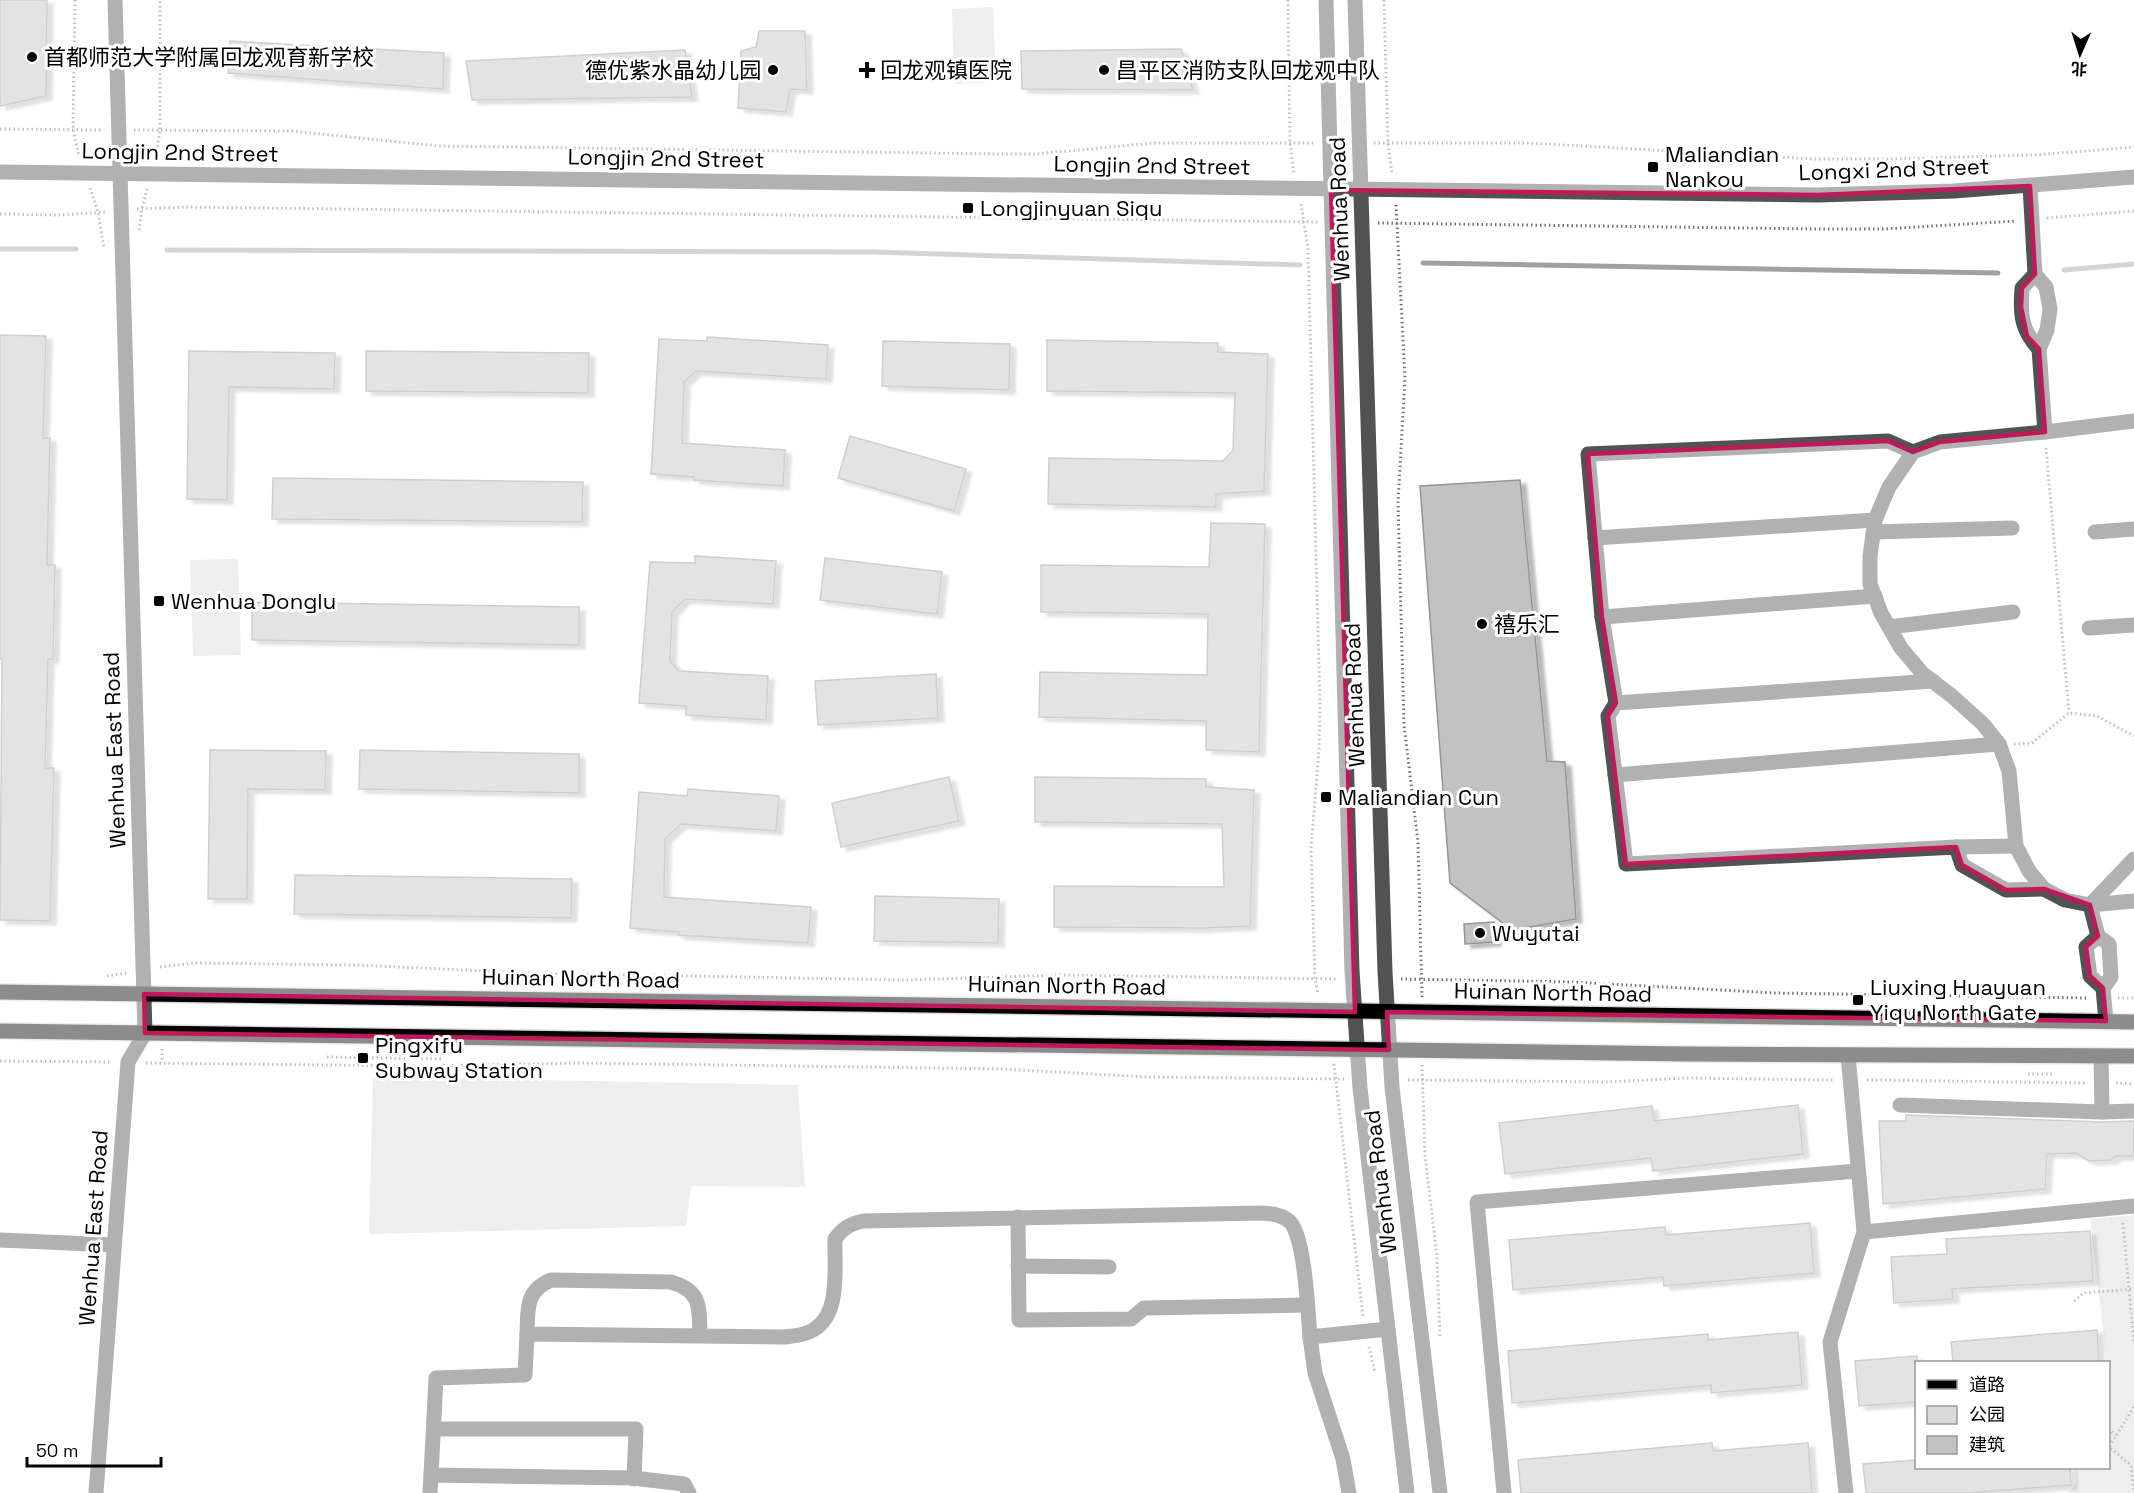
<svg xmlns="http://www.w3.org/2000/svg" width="2134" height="1493" viewBox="0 0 2134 1493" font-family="'Space Grotesk','Noto Sans SC',sans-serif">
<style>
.green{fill:#d9d9d9}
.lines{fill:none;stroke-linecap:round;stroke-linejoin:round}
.stream{stroke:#a0a0a0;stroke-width:5}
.building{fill:#c2c2c2;stroke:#969696;stroke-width:1.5;filter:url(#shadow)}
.major-casing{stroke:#dbdbdb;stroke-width:18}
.path{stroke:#747474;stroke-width:3;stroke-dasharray:1.5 3;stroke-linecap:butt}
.minor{stroke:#525252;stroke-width:15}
.major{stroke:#000;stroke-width:15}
.marked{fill:none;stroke:#c2185b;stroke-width:4.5;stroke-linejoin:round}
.poi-dot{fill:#000;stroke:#fff;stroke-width:2}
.labels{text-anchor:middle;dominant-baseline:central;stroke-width:6;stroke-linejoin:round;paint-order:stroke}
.poi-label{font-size:22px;fill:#000;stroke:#fff;text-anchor:start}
.street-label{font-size:22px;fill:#000;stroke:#fff}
</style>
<defs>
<filter id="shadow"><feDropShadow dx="6" dy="4" stdDeviation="1.5" flood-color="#0004"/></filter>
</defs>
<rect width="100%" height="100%" fill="#fff"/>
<!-- green -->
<g class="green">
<polygon points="993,7 996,82 954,84 952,9"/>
<polygon points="238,559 241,655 193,656 190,560"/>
<polygon points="373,1077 798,1085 805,1187 691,1186 686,1226 369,1234"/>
<polygon points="2134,1215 2134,1493 2068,1493 2076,1484 2075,1468 2108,1468 2108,1362 2107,1362 2090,1219"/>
</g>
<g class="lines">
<!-- stream -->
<g class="stream">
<polyline points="0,249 76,249"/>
<polyline points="167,250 874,252 1300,265"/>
<polyline points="1423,263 1998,273"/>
<polyline points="2064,270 2134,264"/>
</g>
</g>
<!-- building -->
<g class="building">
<polygon points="0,0 47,0 46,96 0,106"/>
<polygon points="759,31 805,31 807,90 790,89 786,112 738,108 741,51 756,47"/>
<polygon points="230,41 444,53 443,89 228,73"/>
<polygon points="1181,49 1193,90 1022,89 1021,51"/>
<polygon points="685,50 692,97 472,100 466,61"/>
<polygon points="0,335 46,336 43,438 50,438 47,565 55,565 53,659 48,659 45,768 54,768 50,921 0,920 2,659 0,659"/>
<polygon points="707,337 828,345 826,379 696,371 684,382 682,443 785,450 783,486 694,480 694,477 651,474 659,339 707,341"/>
<polygon points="1047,340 1218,343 1218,352 1268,354 1264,491 1216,494 1216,507 1048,504 1049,458 1223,461 1233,450 1235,393 1047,391"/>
<polygon points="883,341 1010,344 1009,390 882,386"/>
<polygon points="189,351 335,353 334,389 229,387 227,500 187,499"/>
<polygon points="366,351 589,353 588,393 366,391"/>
<polygon points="850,436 966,469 954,511 838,478"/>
<polygon points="273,478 583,482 582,522 272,519"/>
<polygon points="1520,480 1547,761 1565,762 1576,919 1512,930 1450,883 1420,486"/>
<polygon points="1211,523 1265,524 1259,752 1206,750 1206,721 1039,717 1040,672 1207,675 1208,614 1041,612 1041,565 1209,567"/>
<polygon points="695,556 776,561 773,604 685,599 672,612 670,661 679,671 768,676 766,720 686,715 686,706 639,703 650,562 695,563"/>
<polygon points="825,558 942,572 937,614 820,600"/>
<polygon points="252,602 579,607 579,645 252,640"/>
<polygon points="936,674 938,718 818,725 815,681"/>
<polygon points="210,750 326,751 325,790 248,789 247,899 208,899"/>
<polygon points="360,750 579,754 579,793 359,789"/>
<polygon points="949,777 959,821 841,847 832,803"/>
<polygon points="1035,777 1206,779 1206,787 1254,790 1250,926 1203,928 1054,927 1054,886 1224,887 1222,824 1035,822"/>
<polygon points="688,789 779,796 776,831 681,824 665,839 664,897 811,907 808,943 678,935 679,932 630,928 639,792 687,796"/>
<polygon points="295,875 572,879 571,918 294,914"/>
<polygon points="875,896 999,899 998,943 874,941"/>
<polygon points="1494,922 1495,942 1465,944 1464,924"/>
<polygon points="1798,1105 1803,1154 1653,1171 1651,1158 1505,1174 1499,1123 1652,1106 1654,1121"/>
<polygon points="1906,1115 2102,1122 2134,1121 2134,1156 2115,1156 2111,1160 2089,1161 2076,1153 2047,1154 2045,1189 1883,1204 1879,1121 1906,1121"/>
<polygon points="1810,1223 1814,1273 1664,1286 1663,1277 1513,1290 1509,1240 1665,1227 1666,1235"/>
<polygon points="2090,1231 2093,1281 1952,1289 1953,1299 1894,1303 1891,1257 1947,1254 1946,1239"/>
<polygon points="2097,1330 2099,1362 1953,1362 1951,1342"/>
<polygon points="1798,1332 1802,1385 1711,1393 1711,1385 1512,1403 1508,1351 1708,1334 1708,1340"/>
<polygon points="1917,1356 1917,1402 1859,1406 1855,1361"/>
<polygon points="1712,1443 1713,1451 1808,1443 1812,1493 1521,1493 1518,1460"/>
<polygon points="1917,1460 1917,1467 2070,1467 2071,1485 1968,1493 1866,1493 1863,1464"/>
</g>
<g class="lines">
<defs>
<g id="major">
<polyline points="0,992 2134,1022"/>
<polyline points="0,1031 1687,1054 2134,1056"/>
</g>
</defs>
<!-- major casing -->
<use href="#major" class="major-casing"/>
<!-- path -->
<g class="path">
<polyline points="75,0 73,130 79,156"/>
<polyline points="1288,0 1290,143 1294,174"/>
<polyline points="1384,0 1388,143 1392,175"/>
<polyline points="0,129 103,130"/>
<polyline points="134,130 290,131 439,146 999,154 1036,154 1153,143 1314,143"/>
<polyline points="1374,143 1529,143 1816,159 1890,159 2035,155 2134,147"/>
<polyline points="155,160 160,131 160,0"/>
<polyline points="90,188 98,212 104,249"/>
<polyline points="1301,204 1308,248 1320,706 1319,749 1311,849 1315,978 1318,994"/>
<polyline points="1396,205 1405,378 1398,503 1404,725 1418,842 1422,998"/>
<polyline points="137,209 184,207 1318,222"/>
<polyline points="0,214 59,215 106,212"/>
<polyline points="2047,218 2134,211"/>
<polyline points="1378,223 1815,229 1883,229 2016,221"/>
<polyline points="139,230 142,209 147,189"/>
<polyline points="2046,448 2069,713"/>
<polyline points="2014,744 2032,743 2069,713 2097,716 2134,736"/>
<polyline points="160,967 195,963 357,965 527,973 905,980 1061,975 1338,979"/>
<polyline points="107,976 127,973"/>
<polyline points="1401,979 1573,982 1775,993 2087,998"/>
<polyline points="2118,998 2134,998"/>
<polyline points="162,1049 162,1063"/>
<polyline points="327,1057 444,1059"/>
<polyline points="0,1061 112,1062"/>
<polyline points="146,1063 420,1066 579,1063 1003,1069 1147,1077 1345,1079"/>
<polyline points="1334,1064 1363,1317"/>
<polyline points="1422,1065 1425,1156 1437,1257 1440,1339"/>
<polyline points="2028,1074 2055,1074"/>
<polyline points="1408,1080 1607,1082 1686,1078 1834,1080"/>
<polyline points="1867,1080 2086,1083"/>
<polyline points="2116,1083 2134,1084"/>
<polyline points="2123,1223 2134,1344"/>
<polyline points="2074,1301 2084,1293 2134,1289"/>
<polyline points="1369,1347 1375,1373"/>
<polyline points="2134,1407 2109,1447 2131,1465 2134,1491"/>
<polyline points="2108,1429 2116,1435"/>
</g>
<!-- minor -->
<g class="minor">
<polyline points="1326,0 1352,971 1360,1088 1407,1493"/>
<polyline points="1355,0 1385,972 1392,1087 1440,1493"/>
<polyline points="0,172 1818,195 1954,191 2134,177"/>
<polyline points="2030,186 2035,274 2046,287 2050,309 2047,330 2039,349 2045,432 1940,442 1913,452 1889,487 1875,520 1870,556 1870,584 1881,613 1901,648 1923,674 1952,696 1983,724 1999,744 2009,771 2016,846 2029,871 2044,889 2065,900 2090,905 2134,901"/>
<path d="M2035 274 2022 288C2020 314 2021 330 2039 349"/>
<polyline points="2045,432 2134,421"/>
<polyline points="1873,532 2012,528"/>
<polyline points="2095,532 2134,529"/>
<polyline points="1595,538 1875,520"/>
<polyline points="1602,617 1875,596"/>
<polyline points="1889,627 2013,612"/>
<polyline points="2089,628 2134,625"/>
<polyline points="1933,681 1616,703 1608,716 1626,864 1956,847 1962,865 2006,890 2044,889"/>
<polyline points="1616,703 1602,617 1588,454 1888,441 1913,452"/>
<polyline points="1615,775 1999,744"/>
<polyline points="1956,847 2016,846"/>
<polyline points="2098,936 2086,947 2090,976 2103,988 2106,1021"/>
<polyline points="2103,988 2111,977 2109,944 2098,936 2090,905 2134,859"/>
<polyline points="1900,1105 2102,1112 2101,1056"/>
<polyline points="2102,1112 2134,1111"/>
<polyline points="1018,1217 1019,1320 1131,1319 1144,1308 1307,1305"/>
<polyline points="1864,1232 2134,1206"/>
<polyline points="0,1240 114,1245"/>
<polyline points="1018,1266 1109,1267"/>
<path d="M700 1335C699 1307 702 1291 671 1282L551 1280C525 1291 528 1309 527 1334L784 1337C790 1336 797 1336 803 1334 843 1324 834 1270 835 1239 843 1228 850 1224 863 1221L1261 1213C1271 1214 1283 1214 1291 1223 1305 1241 1308 1312 1310 1337L1388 1329"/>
<polyline points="1310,1337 1315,1373 1343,1459 1349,1493"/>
<polyline points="434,1429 636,1429 634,1479"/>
<polyline points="431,1475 436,1378 525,1375 527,1334"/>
<polyline points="96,1493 128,1062 145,1033 115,0"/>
<polyline points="430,1493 431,1475 633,1478 684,1484 689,1493"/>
<polyline points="1504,1493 1477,1202 1858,1171"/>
<polyline points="1846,1493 1830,1342 1864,1232 1848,1055"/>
</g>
<!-- major -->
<use href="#major" class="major"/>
</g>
<!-- marked area -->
<path d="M0 0H2134V1493H0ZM2030 186 2035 274 2022 288 2021 307 2027 336 2039 349 2045 432 1940 442 1913 452 1888 441 1588 454 1602 617 1616 703 1608 716 1626 864 1956 847 1962 865 2006 890 2044 889 2090 905 2098 936 2086 947 2090 976 2103 988 2106 1021 1387 1012 1389 1050 145 1033 144 994 1355 1012 1331 190 1818 195Z" fill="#fff" fill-opacity=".55" fill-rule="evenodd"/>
<path class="marked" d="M2030 186 2035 274 2022 288 2021 307 2027 336 2039 349 2045 432 1940 442 1913 452 1888 441 1588 454 1602 617 1616 703 1608 716 1626 864 1956 847 1962 865 2006 890 2044 889 2090 905 2098 936 2086 947 2090 976 2103 988 2106 1021 1387 1012 1389 1050 145 1033 144 994 1355 1012 1331 190 1818 195Z"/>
<!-- markers -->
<g class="poi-dot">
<circle cx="32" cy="57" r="6"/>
<circle cx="773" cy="70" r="6"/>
<path d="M864 61h6v6h6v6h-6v6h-6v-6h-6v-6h6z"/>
<circle cx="1104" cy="70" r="6"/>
<rect x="1647" y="161" width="12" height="12" rx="3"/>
<rect x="962" y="202" width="12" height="12" rx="3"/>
<rect x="153" y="595" width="12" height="12" rx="3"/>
<circle cx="1482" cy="624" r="6"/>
<rect x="1320" y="791" width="12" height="12" rx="3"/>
<circle cx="1480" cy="933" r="6"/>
<rect x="1852" y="994" width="12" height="12" rx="3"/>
<rect x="357" y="1052" width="12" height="12" rx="3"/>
</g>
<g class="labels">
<!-- poi labels -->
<g class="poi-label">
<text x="44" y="57">首都师范大学附属回龙观育新学校</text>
<text x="761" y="70" text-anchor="end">德优紫水晶幼儿园</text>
<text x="880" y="70">回龙观镇医院</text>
<text x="1116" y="70">昌平区消防支队回龙观中队</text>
<text x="1665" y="154">Maliandian<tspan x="1665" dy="25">Nankou</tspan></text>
<text x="980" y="208">Longjinyuan Siqu</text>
<text x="171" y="601">Wenhua Donglu</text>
<text x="1494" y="624">禧乐汇</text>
<text x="1338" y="797">Maliandian Cun</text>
<text x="1492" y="933">Wuyutai</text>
<text x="1870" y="987">Liuxing Huayuan<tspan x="1870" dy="25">Yiqu North Gate</tspan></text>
<text x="375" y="1045">Pingxifu<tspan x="375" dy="25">Subway Station</tspan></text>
</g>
<!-- street labels -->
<g class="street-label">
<text transform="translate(180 152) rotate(1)">Longjin 2nd Street</text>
<text transform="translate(666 158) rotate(1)">Longjin 2nd Street</text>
<text transform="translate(1152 165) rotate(1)">Longjin 2nd Street</text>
<text transform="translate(1894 169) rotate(-2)">Longxi 2nd Street</text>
<text transform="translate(1339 209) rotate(-92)">Wenhua Road</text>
<text transform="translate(1354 695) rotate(-92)">Wenhua Road</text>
<text transform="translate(114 750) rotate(-92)">Wenhua East Road</text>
<text transform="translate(581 978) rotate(1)">Huinan North Road</text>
<text transform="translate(1067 985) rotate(1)">Huinan North Road</text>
<text transform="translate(1553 992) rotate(1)">Huinan North Road</text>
<text transform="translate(1380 1182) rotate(-97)">Wenhua Road</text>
<text transform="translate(93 1228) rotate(-86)">Wenhua East Road</text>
</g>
</g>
<!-- legend -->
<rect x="1915" y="1361" width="195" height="108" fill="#ffffff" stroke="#999999" stroke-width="1.5"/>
<rect x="1927" y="1380" width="30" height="9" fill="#000000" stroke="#999999" stroke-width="1.5"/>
<text x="1969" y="1391" font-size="18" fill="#000000">道路</text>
<rect x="1927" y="1406" width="30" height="18" fill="#d9d9d9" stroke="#999999" stroke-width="1.5"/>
<text x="1969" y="1421" font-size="18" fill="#000000">公园</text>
<rect x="1927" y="1436" width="30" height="18" fill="#c2c2c2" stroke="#999999" stroke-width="1.5"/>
<text x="1969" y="1451" font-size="18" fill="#000000">建筑</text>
<!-- north arrow -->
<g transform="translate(2080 54) rotate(183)" stroke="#ffffff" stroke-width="4.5" paint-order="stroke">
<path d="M0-4.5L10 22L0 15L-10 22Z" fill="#000000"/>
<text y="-9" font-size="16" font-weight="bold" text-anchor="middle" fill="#000000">北</text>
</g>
<!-- scale -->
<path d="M27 1457v9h134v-9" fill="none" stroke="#000000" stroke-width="3"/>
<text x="36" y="1457" font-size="18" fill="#000000" stroke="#ffffff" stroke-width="4.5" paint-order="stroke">50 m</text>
</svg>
